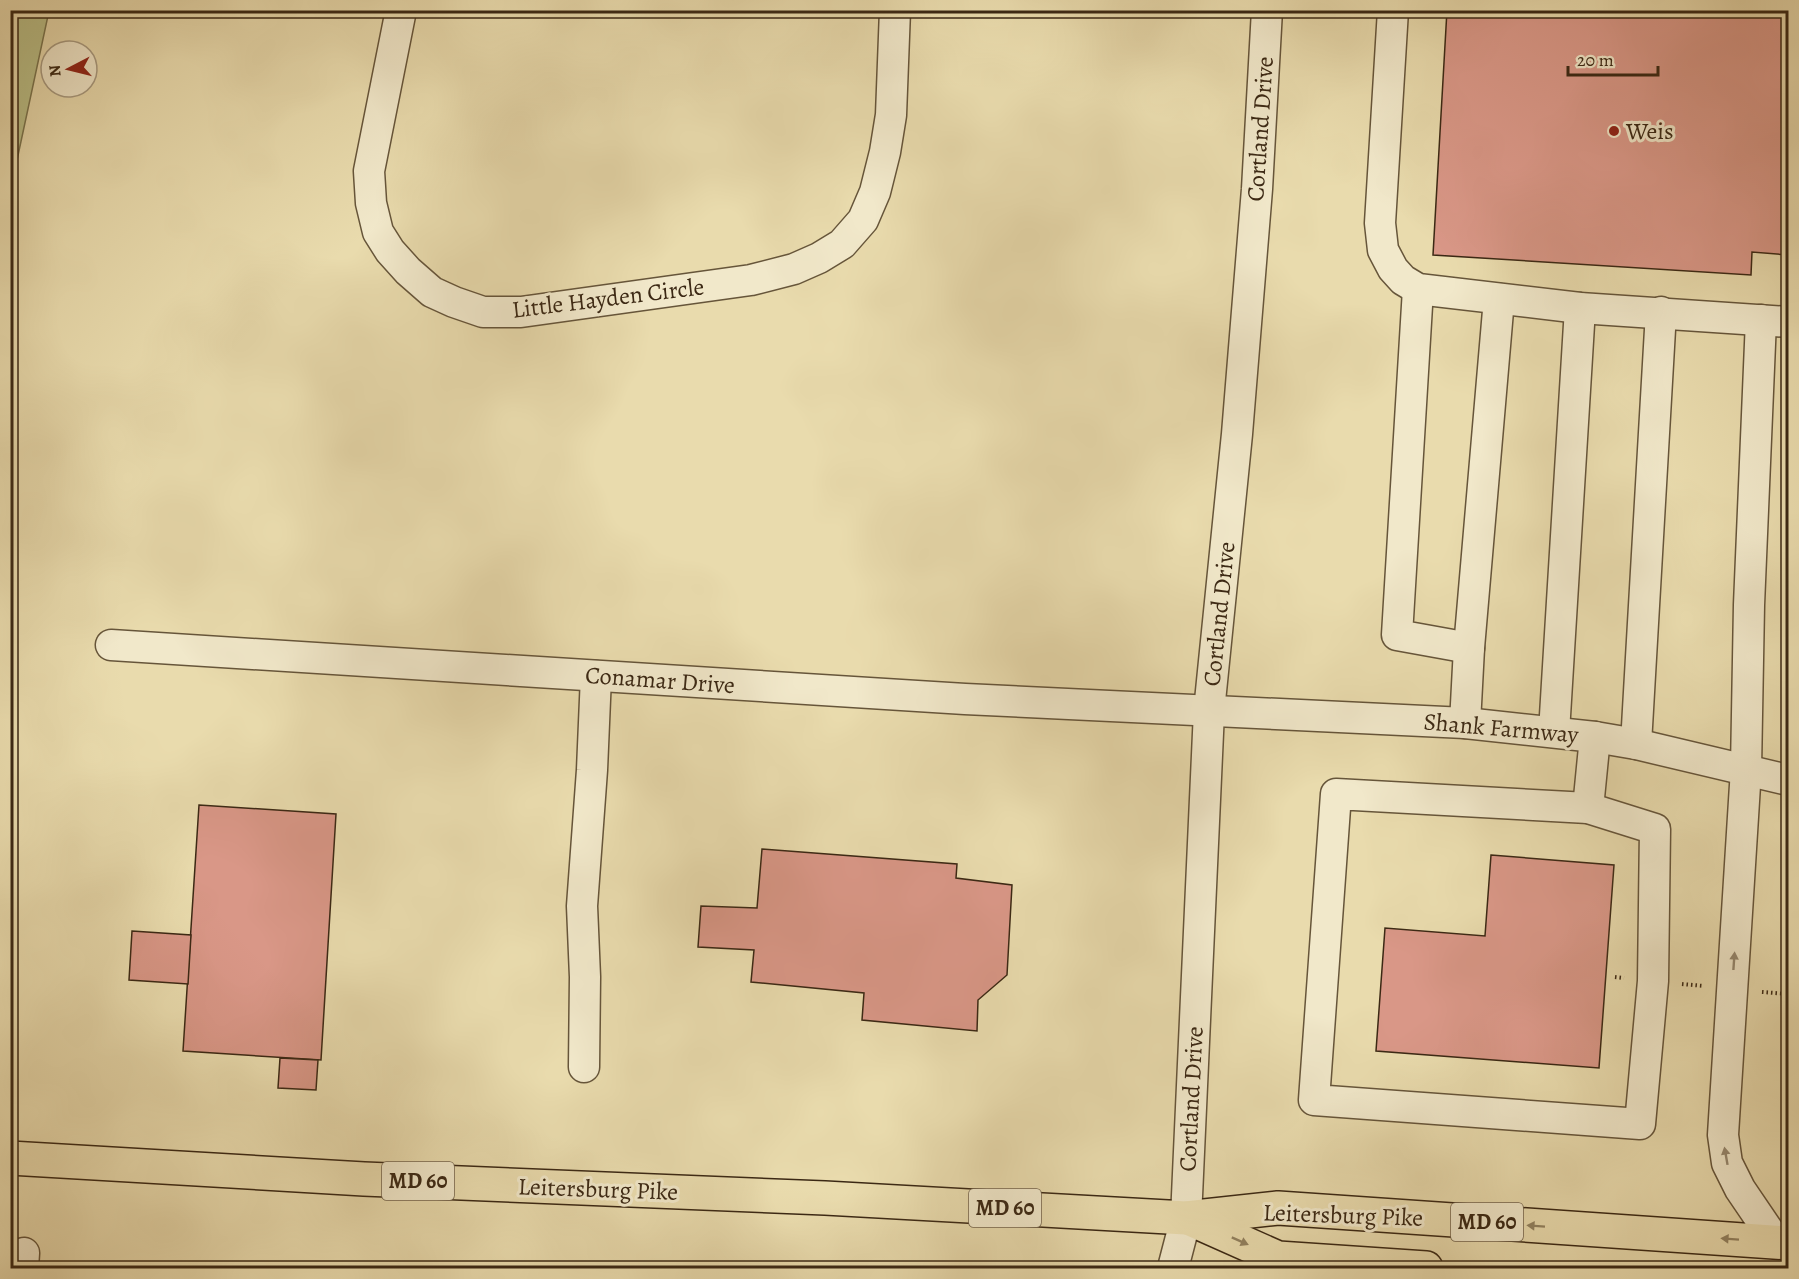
<svg xmlns="http://www.w3.org/2000/svg" width="1799" height="1279" viewBox="0 0 1799 1279" font-family="Alegreya,serif">
<style>
.green{fill:#babf87;stroke:#7a744e;stroke-width:1.5}
.building{fill:#d99787;stroke:#3b2814;stroke-width:1.5}
.lines{fill:none;stroke-linecap:round;stroke-linejoin:round}
.minor-casing{stroke:#66553a;stroke-width:33}
.major-casing{stroke:#3b2814;stroke-width:36}
.path{stroke:#3b2814;stroke-width:4;stroke-dasharray:1.5 3;stroke-linecap:butt}
.minor{stroke:#f1e8ca;stroke-width:30}
.major{stroke:#e9dbad;stroke-width:33}
.oneway{fill:#96886f}
.oneway2{fill:#928260}
.poi-dot{fill:#8f2418;stroke:#f1e8ca;stroke-width:2}
.labels{text-anchor:middle;dominant-baseline:central;stroke-width:6;stroke-linejoin:round;paint-order:stroke}
.shield{fill:#f1e8ca;stroke:#72624b;stroke-width:1.5}
.shield-label{font-size:22px;font-weight:bold;fill:#3b2814}
.street-label{font-size:24px;fill:#3b2814;stroke:#f1e8ca}
.poi-label{font-size:24px;fill:#3b2814;stroke:#f1e8ca;text-anchor:start}
</style>
<rect width="100%" height="100%" fill="#e9dbad"/>
<filter id="stains"><feTurbulence type="fractalNoise" baseFrequency=".00333" numOctaves="4"/><feColorMatrix values="0 0 0 0 .2 0 0 0 0 .09 0 0 0 0 .02 0 0 0 .5 -.17"/></filter>
<radialGradient id="worn" r=".72"><stop offset=".6" stop-color="#630" stop-opacity="0"/><stop offset="1" stop-color="#630" stop-opacity=".3"/></radialGradient>
<!-- green -->
<polygon class="green" points="11,10 49,11 11,188 10,11"/>
<!-- building -->
<g class="building">
<polygon points="1447,10 1788,10 1788,255 1752,252 1751,275 1433,255"/>
<polygon points="199,805 336,814 321,1060 183,1051"/>
<polygon points="762,849 957,864 956,878 1012,885 1007,975 978,1000 977,1031 862,1020 864,993 751,982 754,950 698,947 701,906 757,908"/>
<polygon points="1491,855 1614,865 1599,1068 1376,1051 1385,928 1485,936"/>
<polygon points="132,931 191,935 188,984 129,980"/>
<polygon points="280,1058 318,1060 316,1090 278,1088"/>
</g>
<g class="lines">
<defs>
<g id="minor">
<polyline points="401,10 369,171 371,203 378,232 390,251 408,271 432,292 454,302 483,312 521,312 751,280 794,269 819,258 842,244 863,220 875,192 885,152 891,115 895,10"/>
<polyline points="1393,10 1380,223 1383,250 1393,269 1403,280 1418,289 1580,308 1788,322"/>
<polyline points="1418,289 1397,635 1469,648"/>
<polyline points="1761,320 1749,605 1746,769 1723,1135 1727,1163 1740,1189 1776,1242"/>
<polyline points="111,645 965,699 1465,723 1595,737 1636,744 1788,780"/>
<polyline points="1465,723 1469,648 1499,299"/>
<polyline points="1554,732 1580,308"/>
<polyline points="1636,744 1661,312"/>
<polygon points="1336,794 1588,808 1655,829 1653,981 1640,1124 1314,1100"/>
<polyline points="1588,808 1595,737"/>
<polyline points="584,1067 585,977 582,906 592,770 596,676"/>
<polyline points="23,1268 24,1253"/>
<polyline points="1173,1268 1186,1218 1209,711 1237,434 1257,189 1267,10"/>
</g>
<g id="major">
<polyline points="10,1158 364,1179 825,1198 1186,1218 1278,1208 1788,1243"/>
<polyline points="1188,1218 1278,1258 1426,1268"/>
</g>
</defs>
<!-- minor casing -->
<use href="#minor" class="minor-casing"/>
<!-- major casing -->
<use href="#major" class="major-casing"/>
<!-- path -->
<g class="path">
<polyline points="1615,977 1624,978"/>
<polyline points="1682,984 1704,986"/>
<polyline points="1762,992 1788,994"/>
</g>
<!-- minor -->
<use href="#minor" class="minor"/>
<!-- major -->
<use href="#major" class="major"/>
</g>
<!-- one-way arrows -->
<defs><path id="oneway-solid" d="M-6-.8H1V-3.2L6.5 0L1 3.2V.8H-6Z" transform="scale(1.5)"/></defs>
<g class="oneway">
<use href="#oneway-solid" transform="translate(1734 961) rotate(-86)"/>
<use href="#oneway-solid" transform="translate(1726 1156) rotate(-100)"/>
</g>
<g class="oneway2">
<use href="#oneway-solid" transform="translate(1536 1226) rotate(-176)"/>
<use href="#oneway-solid" transform="translate(1730 1239) rotate(-176)"/>
<use href="#oneway-solid" transform="translate(1240 1241) rotate(24)"/>
</g>
<!-- markers -->
<circle class="poi-dot" cx="1614" cy="131" r="6"/>
<g class="labels">
<!-- shield labels -->
<g class="shield">
<rect x="382" y="1162" width="72" height="38" rx="4.5"/>
<rect x="969" y="1189" width="72" height="38" rx="4.5"/>
<rect x="1451" y="1203" width="72" height="38" rx="4.5"/>
</g>
<g class="shield-label">
<text x="418" y="1181">MD 60</text>
<text x="1005" y="1208">MD 60</text>
<text x="1487" y="1222">MD 60</text>
</g>
<!-- street labels -->
<g class="street-label">
<text transform="translate(1260 129) rotate(-86)">Cortland Drive</text>
<text transform="translate(608 298) rotate(-7)">Little Hayden Circle</text>
<text transform="translate(1219 614) rotate(-84)">Cortland Drive</text>
<text transform="translate(660 680) rotate(4)">Conamar Drive</text>
<text transform="translate(1501 728) rotate(5)">Shank Farmway</text>
<text transform="translate(1191 1099) rotate(-87)">Cortland Drive</text>
<text transform="translate(598 1189) rotate(2)">Leitersburg Pike</text>
<text transform="translate(1343 1215) rotate(2)">Leitersburg Pike</text>
</g>
<!-- poi labels -->
<g class="poi-label">
<text x="1626" y="131">Weis</text>
</g>
</g>
<!-- margin -->
<rect width="1799" height="1279" fill="none" stroke="#e9dbad" stroke-width="36"/>
<rect x="12" y="12" width="1775" height="1255" fill="none" stroke="#3b2814" stroke-width="3"/>
<rect x="18" y="18" width="1763" height="1243" fill="none" stroke="#3b2814" stroke-width="1.5"/>
<!-- north arrow -->
<g transform="translate(69 69) rotate(263)"><circle r="28" fill="#f1e8ca" stroke="#a89b81" stroke-width="1.5"/>
<path d="M0-4.5L10 22L0 15L-10 22Z" fill="#8f2418"/>
<text y="-9" font-size="16" font-weight="bold" text-anchor="middle" fill="#3b2814">N</text>
</g>
<!-- scale -->
<path d="M1568 66v9h90v-9" fill="none" stroke="#3b2814" stroke-width="3"/>
<text x="1577" y="66" font-size="18" fill="#3b2814" stroke="#f1e8ca" stroke-width="4.5" paint-order="stroke">20 m</text>
<rect width="100%" height="100%" filter="url(#stains)"/>
<rect width="100%" height="100%" fill="url(#worn)"/>
</svg>
